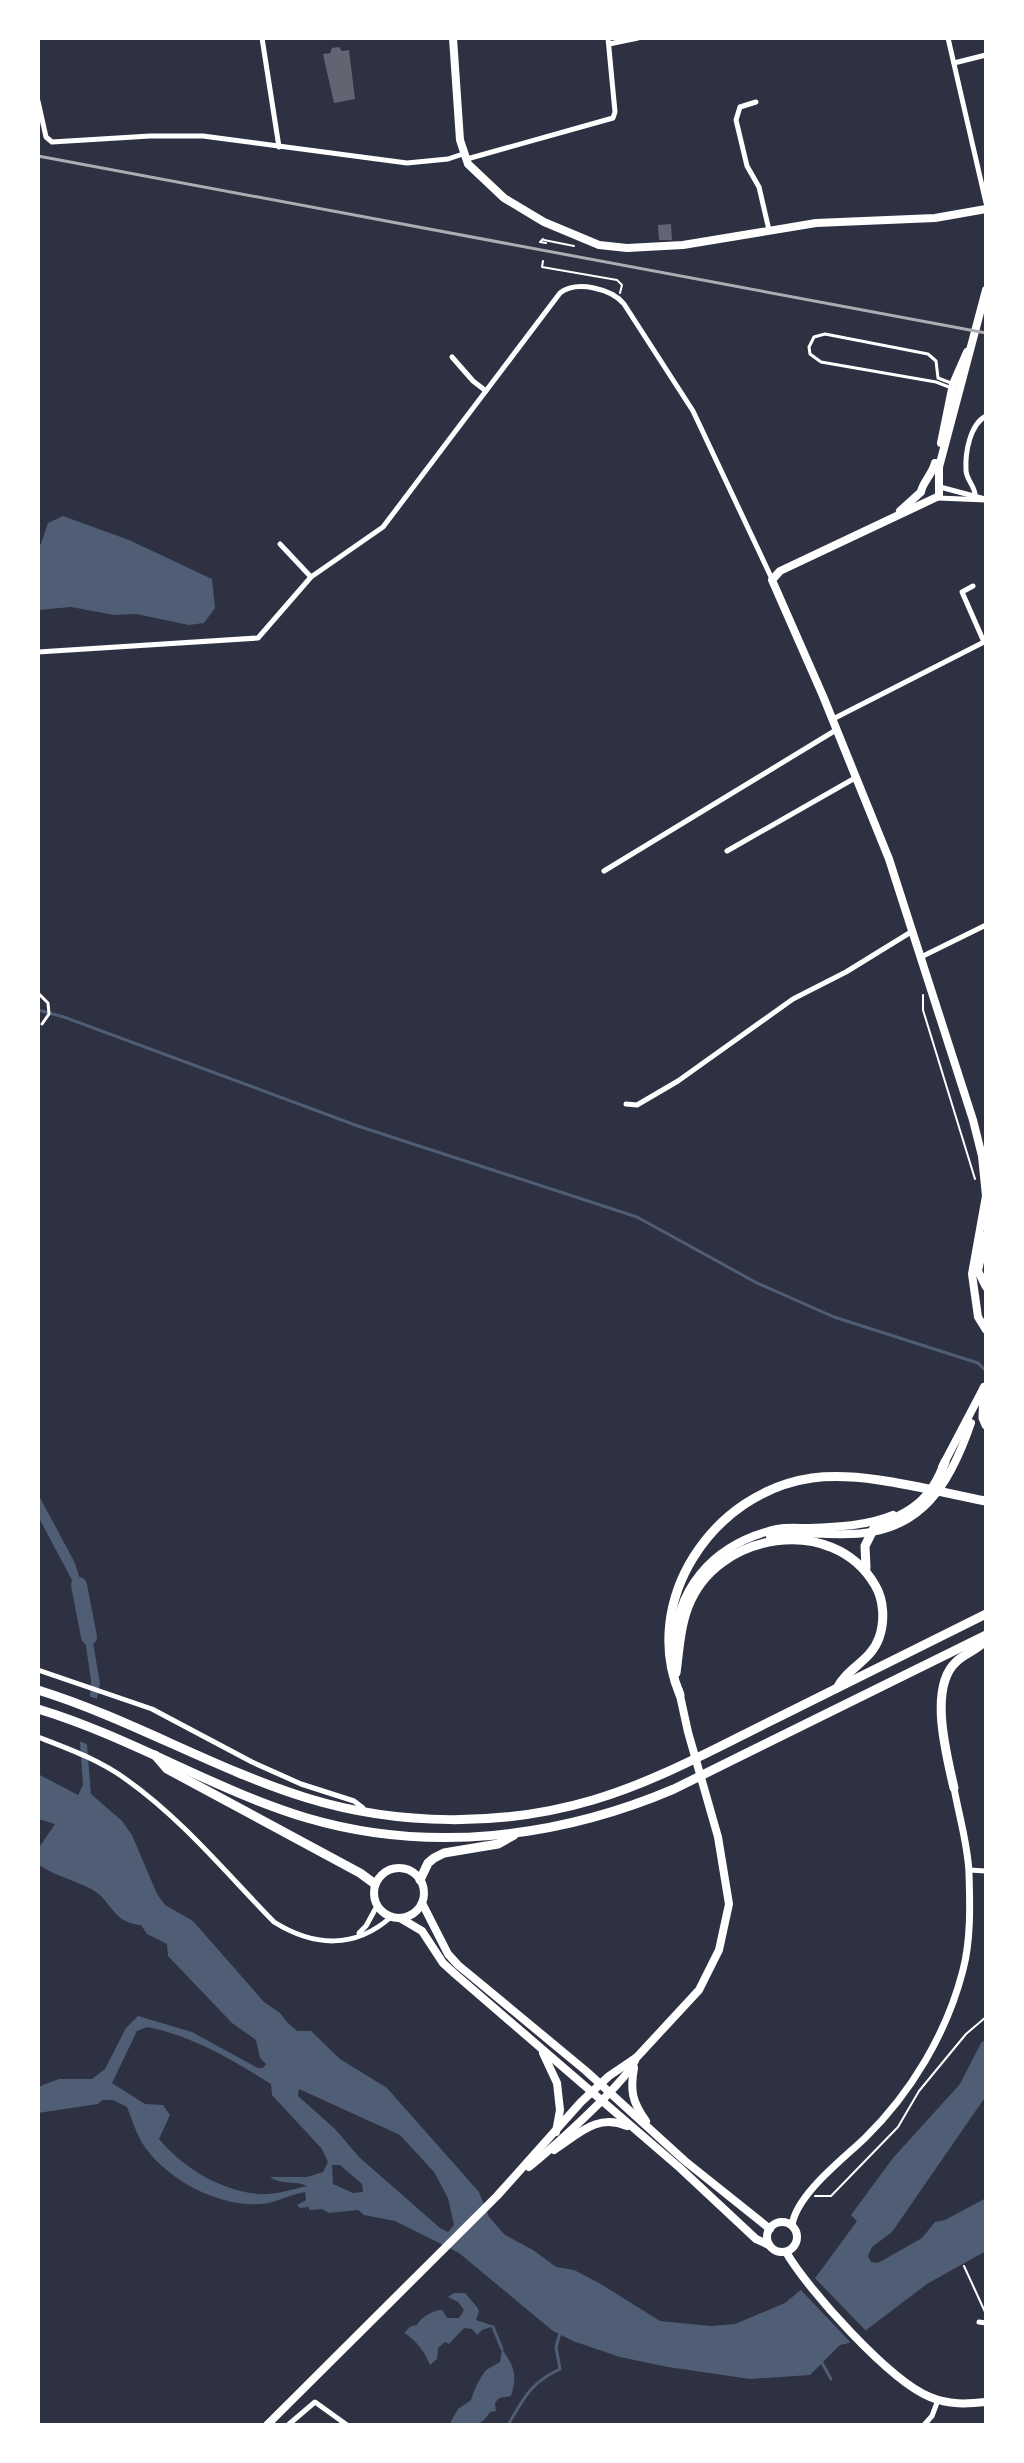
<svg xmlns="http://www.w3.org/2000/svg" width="1024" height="2463" viewBox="0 0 1024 2463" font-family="Montserrat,sans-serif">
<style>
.water{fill:#4f5d75;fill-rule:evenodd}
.pier{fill:#2d3142}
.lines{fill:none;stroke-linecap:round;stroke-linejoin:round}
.stream{stroke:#4f5d75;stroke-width:3}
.river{stroke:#4f5d75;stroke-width:16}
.building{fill:#626471}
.path{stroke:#fff;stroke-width:2}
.service{stroke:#fff;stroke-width:3}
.minor{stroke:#fff;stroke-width:5}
.tertiary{stroke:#fff;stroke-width:7}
.secondary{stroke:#fff;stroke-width:8}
.trunk{stroke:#fff;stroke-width:9}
.rail{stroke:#abadb3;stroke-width:3}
</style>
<rect width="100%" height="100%" fill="#2d3142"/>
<!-- water -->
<g class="water">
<polygon points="63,516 129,540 212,579 215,608 204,623 189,625 136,614 114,615 71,607 38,610 38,545 41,544 48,523"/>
<polygon points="38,1494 75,1563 87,1603 80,1604 73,1582 38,1516"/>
<path d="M89 1618 100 1684 87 1745 91 1794 122 1821 132 1835 157 1894 165 1905 193 1921 264 2002 280 2013 287 2022 297 2031H311L340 2059 387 2088 479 2192 489 2217 505 2235 533 2250 556 2267 574 2270 599 2283 660 2321 711 2326 735 2324 785 2303 816 2277 857 2221 851 2215 893 2158 960 2084 981 2043 986 2039V2096L892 2232 872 2247 868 2256 871 2262 878 2263 922 2238 935 2222 945 2220 986 2198V2251L927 2284 849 2343 840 2345 810 2375 750 2379 668 2367 620 2357 573 2341 553 2331 459 2253 395 2221 364 2215 358 2210 329 2213 322 2209 309 2210V2207L300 2208 297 2205 306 2200 305 2192C292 2194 281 2200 269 2203 224 2211 164 2180 141 2141 136 2132 131 2117 127 2107L113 2100H102L98 2104 38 2113V2087L59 2079H92L105 2069 126 2028 138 2016 192 2032 258 2068H263L266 2064 260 2058 256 2040 232 2023 168 1956 167 1944 147 1934 141 1925C118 1923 114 1910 101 1896 86 1882 56 1878 38 1864V1849L55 1824 38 1819V1774L78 1795 83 1785 80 1743 90 1696 91 1680 82 1619ZM147 2027C193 2036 231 2059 271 2084L272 2095 322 2149 328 2162 323 2172 307 2177H270C284 2186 295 2180 307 2186 294 2189 271 2196 257 2194 218 2189 185 2169 159 2139L170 2115 163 2105 145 2104 112 2083 137 2031ZM299 2089 400 2135 434 2172 448 2198 454 2225 448 2232 440 2228 359 2157 335 2129 298 2096ZM332 2165H340L362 2184 363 2192 353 2193 333 2184Z"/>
<path d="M454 2293H465L477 2307 479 2311 476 2320 494 2326 482 2330 477 2335 472 2329 464 2328 449 2344 445 2342 438 2348 437 2359 430 2365C425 2352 415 2339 404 2333L411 2326 417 2325C421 2317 433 2310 442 2310L447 2318H459L464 2310 458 2302 448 2297Z"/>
<path d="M502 2349C514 2367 518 2374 511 2396L499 2398 495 2403 496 2411 490 2412C479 2430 470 2425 449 2425L458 2409 471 2400C474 2389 479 2379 486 2370L500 2362Z"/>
</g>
<!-- pier -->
<g class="pier">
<polygon points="86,1695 102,1701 91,1746 77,1740"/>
<polygon points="812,2275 867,2332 853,2345 799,2288"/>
</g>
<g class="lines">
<!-- stream -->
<g class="stream">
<polyline points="38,1010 64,1017 358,1126 637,1217 757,1283 834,1317 978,1363 986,1371"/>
<polyline points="493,2327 502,2349"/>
<polyline points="821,2361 831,2379"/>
<path d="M508 2425C524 2398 530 2383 560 2369L556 2347 560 2333"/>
</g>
<!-- river -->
<polyline class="river" points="79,1585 89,1637"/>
</g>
<!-- building -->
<g class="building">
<polygon points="339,47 342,51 349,50 355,99 334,103 323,54 330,53 332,48"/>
<polygon points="671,224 672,240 659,240 658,225"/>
</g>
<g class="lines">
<!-- path -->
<g class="path">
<polyline points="543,239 540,242 546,243"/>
<polyline points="544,240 574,246"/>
<polyline points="543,261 542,267 617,280 622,285 620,293"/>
<polyline points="923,995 923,1010 975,1179"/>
<polyline points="815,2196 831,2196 898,2127 919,2091 966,2034 986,2017"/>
<polyline points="964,2266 986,2314"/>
</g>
<!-- service -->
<g class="service">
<polyline points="949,387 936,382 821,362 810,354 809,347 814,337 825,334 928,354 936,361 938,378 951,383"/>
<polyline points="38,993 48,1003 49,1014 42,1024"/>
</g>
<!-- minor -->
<g class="minor">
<polyline points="262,38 279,147"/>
<polyline points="948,38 986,203"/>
<polyline points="609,44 638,38"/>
<polyline points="954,63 986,55"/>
<polyline points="38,101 46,137 52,142 150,136 203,136 407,163 448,159 463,154"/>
<polyline points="756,102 740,107 736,120 747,166 759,187 769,230"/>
<polyline points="467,159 613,118 615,112 608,38"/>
<polyline points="452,357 473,381 486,391"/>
<polyline points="940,487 985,499"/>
<path d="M975 494C974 485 966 479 966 470 965 453 970 424 986 416"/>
<polyline points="938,498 986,500"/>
<polyline points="280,544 311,577"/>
<polyline points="973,586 962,592 984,642"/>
<path d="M38 652 258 638 311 577 383 527 560 293C577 280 612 289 624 304L693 411 772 579"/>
<polyline points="833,719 986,641"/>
<polyline points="727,851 855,778"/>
<polyline points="604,871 836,730"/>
<polyline points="921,957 986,925"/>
<polyline points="626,1104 637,1105 678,1081 793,999 846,972 911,932"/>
<polyline points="38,1670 152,1709 252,1762 301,1784 354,1801 363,1808"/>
<path d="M38 1737C69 1749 100 1760 127 1780 182 1819 227 1874 274 1922 314 1947 355 1949 391 1917"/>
<polyline points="969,1870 986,1871"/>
<polyline points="360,1935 359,1933 366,1926 377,1906"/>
<polyline points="979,2322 986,2323"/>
<polyline points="288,2425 315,2402 347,2425"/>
<polyline points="924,2425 932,2416 938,2400"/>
</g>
<!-- tertiary -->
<path class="tertiary" d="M792 2225C797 2194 842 2160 865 2138 911 2093 947 2033 963 1970 971 1940 970 1904 969 1873 968 1845 959 1816 954 1788"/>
<!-- secondary -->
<g class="secondary">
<polyline points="453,38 460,140 468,164 504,198 544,222 599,245 627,248 683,245 816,223 935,218 986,209"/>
<polyline points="986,290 939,467 939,496 780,571 772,580 823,696 889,859 973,1120 982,1156 986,1196 972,1274 978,1317 986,1330"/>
<polyline points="941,443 953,384 967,352"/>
<path d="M900 511 921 492C922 483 932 475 935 463"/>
<polyline points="986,1235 978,1271 986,1287"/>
<polyline points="942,1467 984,1387"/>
<path d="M770 1536C796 1531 824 1535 850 1534 922 1533 950 1484 971 1423"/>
<path d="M675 1658C671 1591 712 1544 777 1529 787 1527 798 1528 808 1528 836 1527 867 1526 893 1515"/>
<circle cx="399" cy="1893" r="25"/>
<polyline points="422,1903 448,1954 458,1965 586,2071 685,2161 770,2229"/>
<polyline points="400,1918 422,1931 443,1963 455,1974 680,2168 756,2239 769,2245"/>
<polyline points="543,2053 557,2083 560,2110 556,2132"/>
<path d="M634 2068C630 2090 632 2102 646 2121"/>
<path d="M554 2150C578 2135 596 2113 627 2126"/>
<path d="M529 2167C550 2150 631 2078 636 2058"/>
<circle cx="782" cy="2237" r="15"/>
<path d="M786 2252C808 2290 890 2381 930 2397 949 2405 967 2404 986 2402"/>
<polyline points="267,2425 497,2196 581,2102 609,2076 637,2057 699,1990 719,1950 729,1904 718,1837 688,1732 679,1691"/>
</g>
<!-- trunk -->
<g class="trunk">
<polyline points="984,1388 983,1418 986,1425"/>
<path d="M866 1568 865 1546 874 1528C911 1511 930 1503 945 1462"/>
<path d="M676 1673C679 1651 680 1628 688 1607 716 1532 833 1513 875 1585 884 1600 885 1621 879 1638 871 1661 847 1668 837 1688"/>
<path d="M38 1690C131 1719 214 1769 307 1798 398 1826 502 1827 593 1800 657 1781 716 1748 775 1719 845 1684 915 1649 986 1614"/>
<path d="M680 1695C640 1601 713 1492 812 1478 865 1471 933 1491 986 1501"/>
<path d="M38 1709C131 1737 214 1790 307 1818 429 1854 559 1838 674 1789L986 1635"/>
<polyline points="155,1755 167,1769 360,1873 375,1884"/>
<path d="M954 1788C947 1756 928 1688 956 1662 965 1653 978 1650 986 1640"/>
<polyline points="420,1880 428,1863 434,1858 444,1853 498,1844 514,1835"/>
</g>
<!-- rail -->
<polyline class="rail" points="38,156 986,333"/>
</g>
<!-- border -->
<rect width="1024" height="2463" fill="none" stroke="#ffffff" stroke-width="80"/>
</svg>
